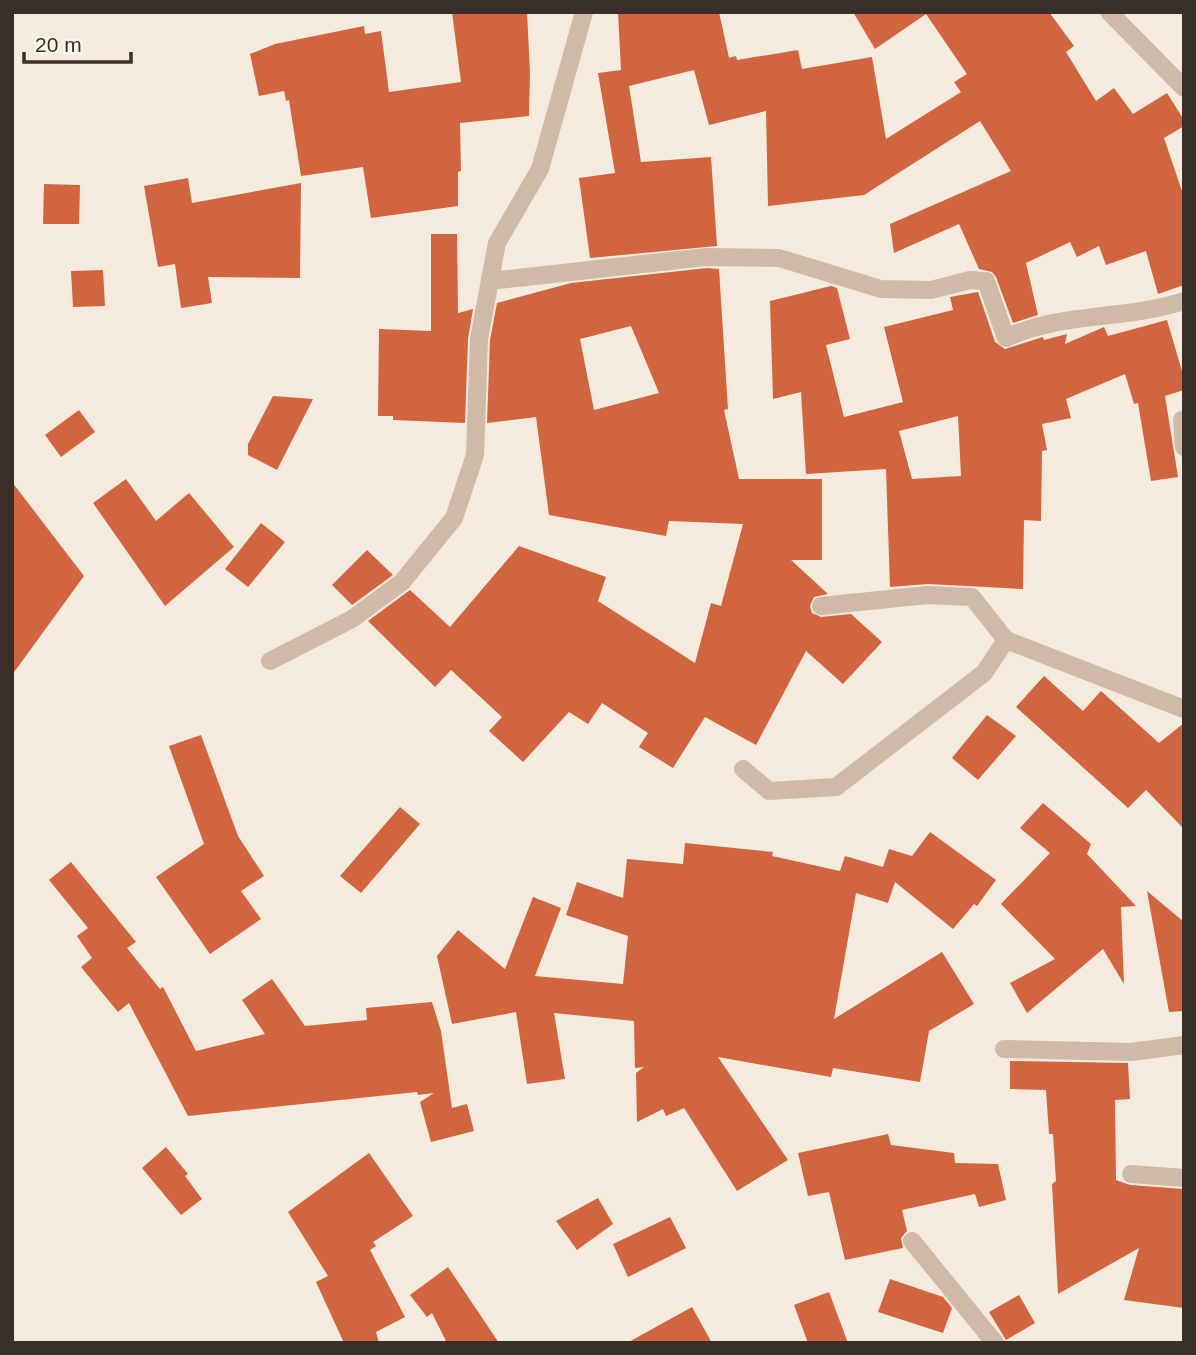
<svg xmlns="http://www.w3.org/2000/svg" width="1196" height="1355" viewBox="0 0 1196 1355" font-family="Arial,sans-serif">
<style>
.building{fill:#d0653f;fill-rule:evenodd}
.lines{fill:none;stroke-linecap:round;stroke-linejoin:round}
.street{stroke:#cebaa7;stroke-width:18}
</style>
<rect width="100%" height="100%" fill="#f4eadd"/>
<!-- building -->
<g class="building">
<polygon points="452,12 527,12 530,73 529,116 460,123 461,171 458,172 458,206 371,218 363,167 301,176 289,100 286,101 284,91 259,96 250,54 275,44 364,26 365,34 381,31 389,92 461,82"/>
<polygon points="618,12 719,12 729,58 736,56 737,60 798,50 802,69 872,57 886,139 961,92 954,82 967,74 926,14 875,49 853,12 1049,12 1074,46 1066,52 1096,101 1114,88 1133,114 1167,93 1184,120 1184,126 1164,138 1184,197 1184,285 1158,294 1146,251 1106,265 1099,246 1077,257 1070,242 1026,263 1038,315 1013,323 996,277 992,272 979,269 959,224 894,253 890,224 1011,171 980,121 864,195 768,206 766,111 709,125 694,70 629,86 641,162 711,157 717,246 590,258 579,178 615,173 598,73 621,70"/>
<polygon points="188,178 192,203 301,183 300,278 208,277 212,303 181,308 175,264 158,267 144,186"/>
<polygon points="44,184 80,185 79,224 43,224"/>
<polygon points="431,234 457,234 458,313 473,309 468,339 465,423 393,420 393,416 378,416 379,329 431,331"/>
<path d="M707 268 719 269 728 409 724 410 739 479H822V560H791L828 594 814 597 810 606 812 613 821 617 851 614 882 642 843 684 806 651 756 745 705 717 673 768 639 747 648 733 602 703 588 724 569 712 523 762 489 731 502 717 451 670 435 687 368 621 410 590 450 627 519 546 606 577 598 601 695 663 711 603 721 606 743 524 669 521 666 536 549 515 536 417 487 423 490 340 497 303 571 283ZM631 326 659 393 594 410 580 339Z"/>
<polygon points="103,270 105,306 73,307 71,271"/>
<path d="M831 286 837 288 850 339 826 345 844 417 903 402 884 327 953 310 950 297 978 292 995 342 1005 349 1043 337 1044 340 1067 334 1065 344 1104 327 1108 336 1167 320 1184 378V390L1165 396 1178 477 1151 481 1138 403 1134 404 1125 374 1066 399 1071 418 1042 424 1047 450 1042 451 1041 521 1024 520 1023 589 928 584 890 587 886 469 806 474 801 392 773 399 770 301ZM958 416 961 476 912 479 899 431Z"/>
<polygon points="273,396 313,399 277,470 248,455 248,444"/>
<polygon points="79,410 95,432 61,457 45,435"/>
<polygon points="126,479 156,521 189,493 234,547 165,606 93,503"/>
<polygon points="12,482 84,576 12,675"/>
<polygon points="261,523 285,542 248,587 225,569"/>
<polygon points="367,550 393,575 352,605 332,585"/>
<polygon points="1044,676 1083,711 1101,691 1159,743 1184,723 1184,829 1146,790 1128,808 1016,707"/>
<polygon points="987,715 1016,736 978,780 952,758"/>
<polygon points="201,735 238,836 264,876 241,891 261,919 210,954 156,877 204,844 169,746"/>
<polygon points="1043,803 1091,844 1087,854 1136,906 1121,907 1124,984 1103,949 1027,1013 1010,983 1055,959 1001,904 1050,853 1020,828"/>
<polygon points="400,807 420,824 361,893 340,876"/>
<polygon points="930,832 996,880 977,906 974,904 953,929 895,882 888,903 856,893 834,1019 942,952 974,1004 929,1031 920,1082 833,1068 831,1077 718,1057 788,1160 737,1191 684,1108 666,1116 663,1109 637,1122 636,1073 644,1067 635,1068 634,1021 554,1013 565,1079 527,1084 516,1012 452,1024 437,956 458,930 505,969 533,897 561,908 535,976 623,984 628,936 566,915 577,882 623,898 627,859 683,864 685,843 773,852 772,856 840,871 845,856 883,867 889,849 912,856"/>
<polygon points="71,862 136,942 127,948 160,989 163,987 196,1051 265,1034 242,1000 272,979 305,1026 367,1020 366,1008 432,1002 441,1031 452,1108 467,1104 474,1131 431,1142 420,1102 434,1093 418,1095 417,1092 188,1116 129,1003 118,1012 81,967 92,958 77,936 88,928 49,880"/>
<polygon points="1147,891 1184,922 1184,1011 1169,1012"/>
<polygon points="1010,1061 1128,1063 1130,1099 1115,1100 1116,1180 1130,1185 1184,1189 1184,1308 1124,1300 1139,1248 1058,1294 1052,1184 1056,1181 1053,1134 1049,1134 1046,1090 1010,1089"/>
<polygon points="888,1134 891,1145 954,1153 955,1163 998,1164 1006,1200 979,1207 975,1194 902,1210 907,1231 901,1238 903,1248 845,1260 829,1192 808,1196 798,1153"/>
<polygon points="166,1147 188,1174 185,1176 202,1199 181,1215 142,1168"/>
<polygon points="369,1153 413,1216 373,1242 376,1246 370,1250 405,1317 376,1332 379,1343 344,1343 316,1282 328,1276 288,1212"/>
<polygon points="598,1198 613,1224 577,1250 556,1221"/>
<polygon points="670,1217 686,1248 628,1277 613,1244"/>
<polygon points="448,1267 499,1343 447,1343 432,1313 427,1317 410,1295"/>
<polygon points="890,1279 943,1297 952,1308 943,1333 878,1312"/>
<polygon points="829,1292 848,1343 808,1343 794,1305"/>
<polygon points="1019,1295 1035,1323 1006,1340 989,1312"/>
<polygon points="692,1307 712,1343 627,1343"/>
</g>
<g class="lines">
<!-- street -->
<g class="street">
<polyline points="1109,12 1184,88"/>
<path d="M490 281 706 257 779 258 881 289 931 290 970 280 986 281 1006 338C1061 312 1126 320 1184 301"/>
<polyline points="1182,420 1184,447"/>
<polyline points="821,606 927,595 972,597 1006,640 1184,709"/>
<polyline points="270,661 352,619 402,582 454,518 475,455 479,339 497,243 540,169 584,12"/>
<polyline points="743,769 769,791 836,787 984,673 1006,640"/>
<polyline points="1004,1049 1131,1052 1184,1045"/>
<polyline points="1131,1174 1184,1178"/>
<polyline points="912,1241 995,1343"/>
</g>
</g>
<!-- border -->
<rect width="1196" height="1355" fill="none" stroke="#3a2e28" stroke-width="28"/>
<!-- scale -->
<path d="M24 52v10h107v-10" fill="none" stroke="#3a2e28" stroke-width="3.5"/>
<text x="35" y="52" font-size="21" fill="#3a2e28" stroke="#fbf4ea" stroke-width="5" paint-order="stroke">20 m</text>
</svg>
